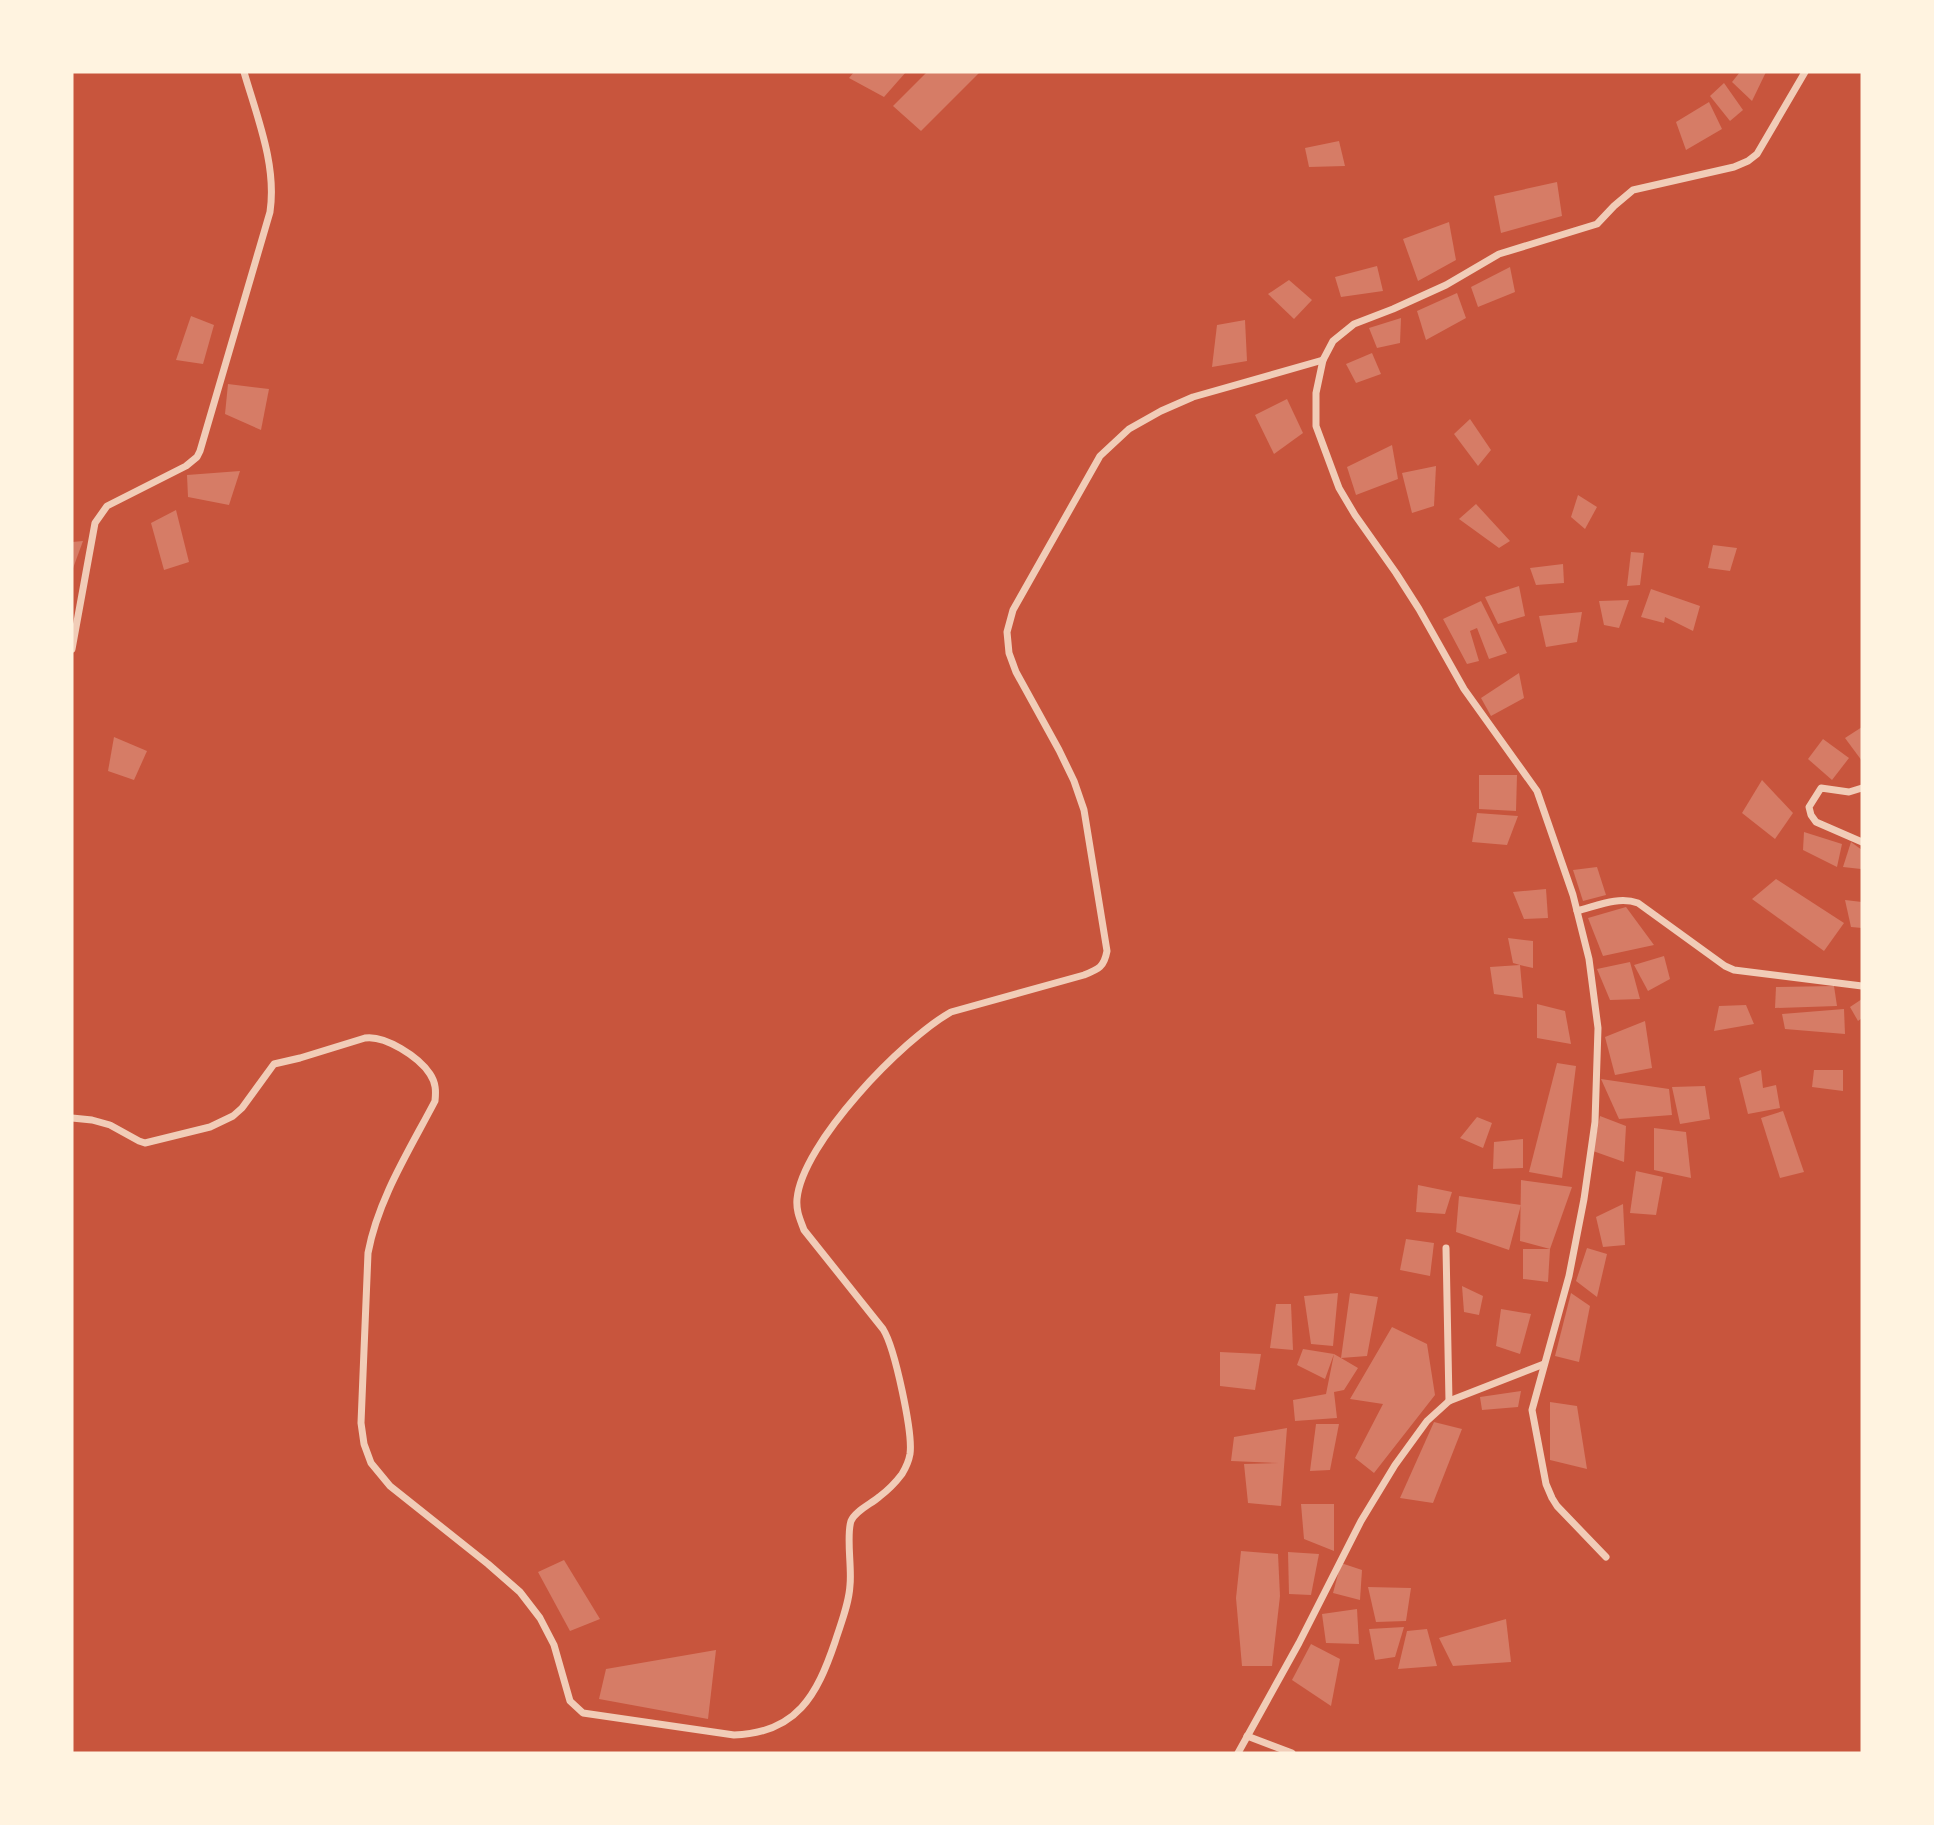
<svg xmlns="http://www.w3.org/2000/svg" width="1934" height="1825" viewBox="0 0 1934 1825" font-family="Jost,sans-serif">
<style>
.building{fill:#d67c66}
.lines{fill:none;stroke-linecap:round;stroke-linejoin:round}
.minor{stroke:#f1ccb7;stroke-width:7}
</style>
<rect width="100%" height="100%" fill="#c8553d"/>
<!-- building -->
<g class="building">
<polygon points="854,72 906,72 884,97 849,78"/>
<polygon points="927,72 980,72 921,131 893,106"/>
<polygon points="1740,72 1766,72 1752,101 1732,82"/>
<polygon points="1724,83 1743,110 1730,121 1710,96"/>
<polygon points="1709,102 1722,129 1686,150 1676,122"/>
<polygon points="1339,141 1345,166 1309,167 1305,148"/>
<polygon points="1557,182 1562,216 1501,233 1494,196"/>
<polygon points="1449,222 1456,260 1418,281 1403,239"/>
<polygon points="1377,266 1383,291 1341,297 1335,277"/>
<polygon points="1510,267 1515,292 1478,307 1471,287"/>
<polygon points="1289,280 1312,300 1294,319 1268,294"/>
<polygon points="1457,293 1466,318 1426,340 1417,311"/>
<polygon points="191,316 214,325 203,364 176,360"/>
<polygon points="1401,318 1400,343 1377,348 1369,328"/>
<polygon points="1245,320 1247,361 1212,367 1217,325"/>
<polygon points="1372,353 1381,374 1356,383 1346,364"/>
<polygon points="228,384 269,389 261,430 225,414"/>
<polygon points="1287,399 1303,433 1274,454 1255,415"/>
<polygon points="1470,419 1491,450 1478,466 1454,434"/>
<polygon points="1392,445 1398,479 1356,495 1347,467"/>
<polygon points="1436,466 1434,506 1412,513 1402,473"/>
<polygon points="240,471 229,505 188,497 187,475"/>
<polygon points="1578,495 1597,507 1585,529 1571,517"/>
<polygon points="1476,504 1510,541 1499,548 1459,519"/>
<polygon points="176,510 189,562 164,570 151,523"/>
<polygon points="83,541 72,571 72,542"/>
<polygon points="1713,545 1737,548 1730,571 1708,568"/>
<polygon points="1631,552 1644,553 1640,585 1627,586"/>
<polygon points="1563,564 1564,583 1536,585 1530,568"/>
<polygon points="1519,586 1525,616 1498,624 1485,597"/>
<polygon points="1651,589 1700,606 1693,631 1665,617 1664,623 1641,617"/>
<polygon points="1629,600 1619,628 1604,625 1599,601"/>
<polygon points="1481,601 1507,653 1489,659 1477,628 1470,631 1479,661 1467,664 1443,619"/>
<polygon points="1582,612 1577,642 1546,647 1539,616"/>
<polygon points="1519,673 1524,698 1491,716 1481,698"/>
<polygon points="1862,727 1862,761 1845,738"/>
<polygon points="114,737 147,751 134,780 108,771"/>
<polygon points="1823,739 1849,758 1832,780 1808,759"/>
<polygon points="1479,775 1517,775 1516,811 1479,809"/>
<polygon points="1762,780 1793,813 1775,839 1742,813"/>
<polygon points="1477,813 1518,816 1507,845 1472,842"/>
<polygon points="1804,832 1842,844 1837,867 1803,850"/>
<polygon points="1851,842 1862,850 1861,869 1843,867"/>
<polygon points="1597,867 1606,895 1583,901 1573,870"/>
<polygon points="1776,879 1844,923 1824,951 1752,899"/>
<polygon points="1546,889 1548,918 1524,919 1513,892"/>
<polygon points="1845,900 1862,902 1862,928 1851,927"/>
<polygon points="1626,907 1654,945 1603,956 1588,918"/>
<polygon points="1508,938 1533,941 1533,968 1520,965 1523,998 1494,994 1490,967 1520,965 1513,963"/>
<polygon points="1664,956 1670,979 1648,991 1634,965"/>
<polygon points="1630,962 1640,999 1610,1000 1597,969"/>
<polygon points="1834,986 1837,1006 1775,1008 1776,987"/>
<polygon points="1862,999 1862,1018 1858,1021 1850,1007"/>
<polygon points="1537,1004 1565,1011 1571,1044 1537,1038"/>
<polygon points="1746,1005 1754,1024 1714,1031 1719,1006"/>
<polygon points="1844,1009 1845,1034 1785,1029 1782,1014"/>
<polygon points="1645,1021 1652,1068 1615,1075 1605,1037"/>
<polygon points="1557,1063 1576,1066 1562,1178 1529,1172"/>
<polygon points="1761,1070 1763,1088 1776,1085 1780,1108 1748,1114 1739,1078"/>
<polygon points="1814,1070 1843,1070 1843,1091 1812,1087"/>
<polygon points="1601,1079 1669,1089 1672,1115 1619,1119"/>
<polygon points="1705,1086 1710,1119 1680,1124 1672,1087"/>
<polygon points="1783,1111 1804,1172 1780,1178 1761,1118"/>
<polygon points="1600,1116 1626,1126 1624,1162 1593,1151"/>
<polygon points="1477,1117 1492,1123 1483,1148 1460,1138"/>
<polygon points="1654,1128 1686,1132 1691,1178 1654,1170"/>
<polygon points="1523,1139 1523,1168 1493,1169 1494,1142"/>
<polygon points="1636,1171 1663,1177 1656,1215 1630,1213"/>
<polygon points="1521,1180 1572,1187 1550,1249 1520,1241"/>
<polygon points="1418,1185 1452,1192 1445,1214 1416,1212"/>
<polygon points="1459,1196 1521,1205 1509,1250 1456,1232"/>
<polygon points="1623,1204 1625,1245 1603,1247 1596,1217"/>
<polygon points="1406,1239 1434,1243 1430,1276 1400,1270"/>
<polygon points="1587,1248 1607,1254 1597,1297 1576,1281"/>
<polygon points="1523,1249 1550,1249 1548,1282 1523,1279"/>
<polygon points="1462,1286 1483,1296 1479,1315 1464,1312"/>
<polygon points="1338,1293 1333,1346 1311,1344 1304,1296"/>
<polygon points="1350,1293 1378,1297 1367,1356 1341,1358 1358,1368 1344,1390 1334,1392 1337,1418 1295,1421 1293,1400 1326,1394 1334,1354 1325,1379 1297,1365 1303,1349 1334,1354 1341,1358"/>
<polygon points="1571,1293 1590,1306 1579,1362 1555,1356"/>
<polygon points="1276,1304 1291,1304 1293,1350 1270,1348"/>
<polygon points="1501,1309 1531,1314 1520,1354 1496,1346"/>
<polygon points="1392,1327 1427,1344 1435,1395 1374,1473 1355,1458 1383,1404 1350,1399"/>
<polygon points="1220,1352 1261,1354 1255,1390 1220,1386"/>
<polygon points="1521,1391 1518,1407 1482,1410 1480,1397"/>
<polygon points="1550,1402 1577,1406 1587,1469 1550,1460"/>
<polygon points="1434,1422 1462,1429 1433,1503 1400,1498"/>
<polygon points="1316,1424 1339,1424 1330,1470 1310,1471"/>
<polygon points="1287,1428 1281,1506 1248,1503 1244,1464 1279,1463 1231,1461 1234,1437"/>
<polygon points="1301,1504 1334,1504 1334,1551 1304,1539"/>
<polygon points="1241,1551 1278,1554 1280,1596 1272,1666 1242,1666 1236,1598"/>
<polygon points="1288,1552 1319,1554 1311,1595 1289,1594"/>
<polygon points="564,1560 600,1619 570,1631 538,1572"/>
<polygon points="1341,1563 1362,1570 1360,1600 1333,1593"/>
<polygon points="1368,1587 1411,1588 1406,1621 1376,1622"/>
<polygon points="1357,1609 1359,1644 1326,1643 1322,1614"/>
<polygon points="1506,1619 1511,1662 1453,1666 1439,1638"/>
<polygon points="1404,1627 1395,1657 1375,1660 1369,1629"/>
<polygon points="1427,1629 1437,1666 1398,1669 1407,1631"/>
<polygon points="1311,1644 1340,1659 1331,1706 1292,1680"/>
<polygon points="716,1650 708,1719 599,1699 606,1669"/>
</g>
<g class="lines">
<!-- minor -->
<g class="minor">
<path d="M72 649 95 523 107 506 186 466 197 457 200 451 270 212C277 165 257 117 244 72"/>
<polyline points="1862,788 1849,792 1821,788 1809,807 1811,815 1816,822 1862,842"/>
<path d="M1577 911C1597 906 1618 896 1638 903L1725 966 1734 970 1862 986"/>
<path d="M72 1118 92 1120 110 1125 139 1141 145 1143 210 1127 233 1116 242 1108 274 1064 300 1058 365 1038C385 1035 419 1057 430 1074 436 1083 436 1091 435 1101 410 1149 378 1199 368 1253L361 1423 364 1444 371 1463 390 1486 488 1564 520 1592 540 1618 554 1645 570 1701 583 1713 734 1735C797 1733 817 1695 835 1642 841 1623 849 1604 850 1585 852 1567 846 1536 851 1521 855 1511 871 1504 879 1497 887 1491 896 1482 902 1474 905 1469 909 1460 910 1454 913 1433 895 1348 883 1329L804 1230C800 1219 796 1211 797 1199 802 1143 903 1039 951 1012L1084 975C1099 969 1104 967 1107 951L1084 810 1074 781 1059 750 1016 672 1009 653 1007 632 1013 610 1100 456 1129 429 1161 411 1193 397 1323 360"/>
<polyline points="1446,1248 1449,1401"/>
<polyline points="1606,1557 1557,1506 1552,1498 1546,1484 1532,1410 1569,1276 1584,1199 1595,1122 1598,1028 1589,959 1573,895 1537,791 1464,689 1419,609 1396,573 1355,515 1339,488 1316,426 1316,393 1323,360 1333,341 1354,324 1393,309 1446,285 1499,254 1597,224 1614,206 1633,190 1734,167 1748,161 1757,154 1805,72"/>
<polyline points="1247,1736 1292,1753"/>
<polyline points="1238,1753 1299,1643 1361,1521 1395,1465 1427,1421 1449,1401 1544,1364"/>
</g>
</g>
<!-- border -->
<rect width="1934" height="1825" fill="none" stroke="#fff3e0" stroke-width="147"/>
</svg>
